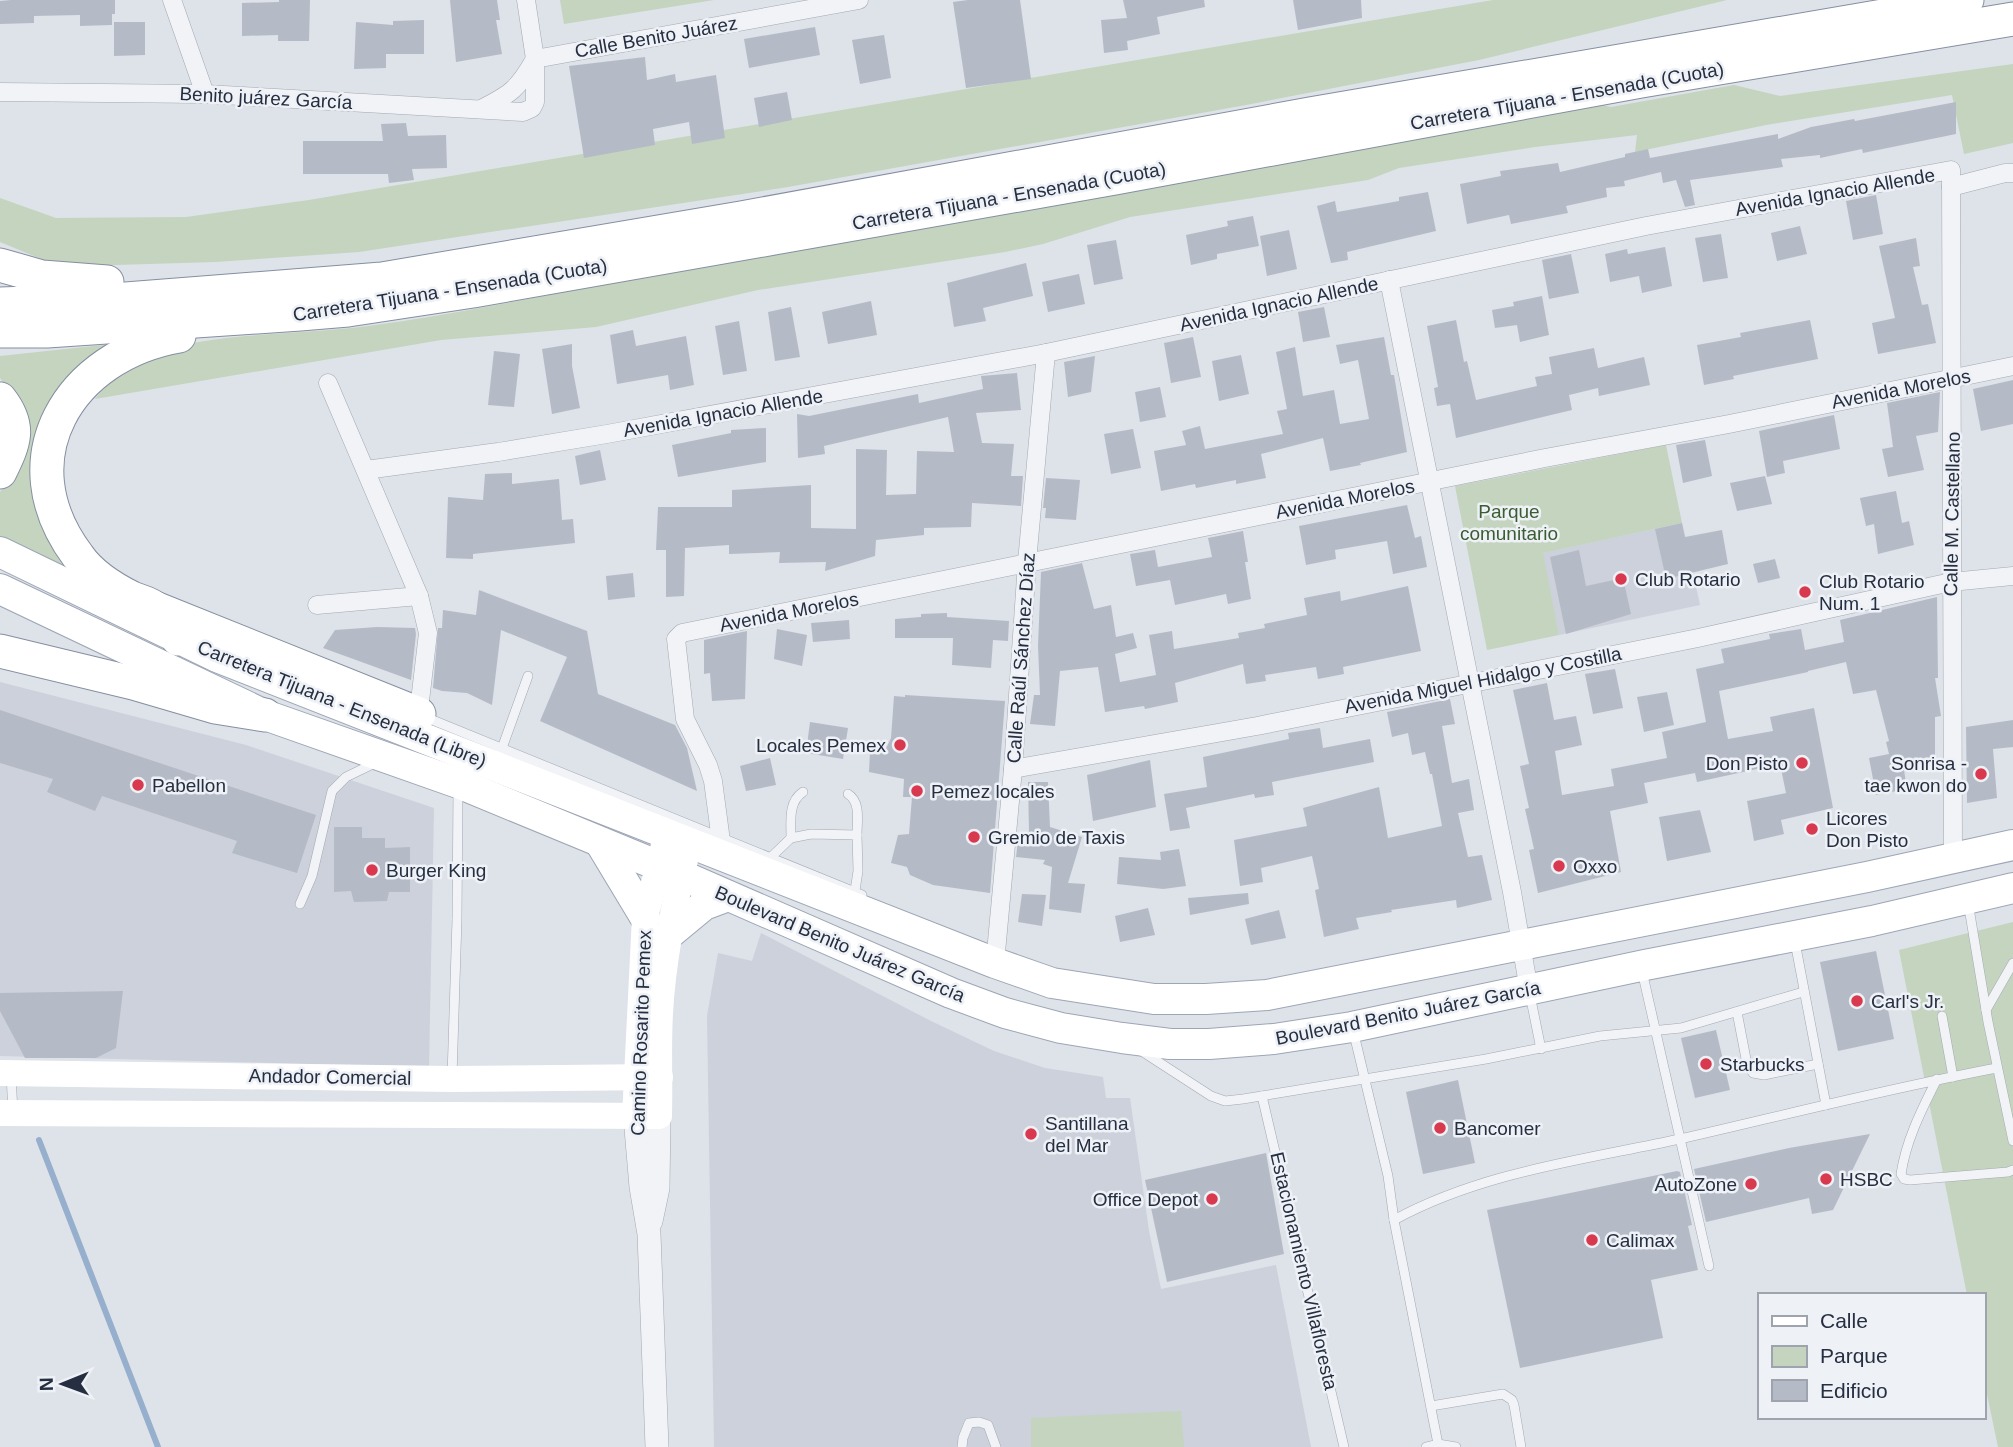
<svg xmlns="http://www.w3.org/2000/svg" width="2013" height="1447" viewBox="0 0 2013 1447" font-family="Arial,sans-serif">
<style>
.built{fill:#ccd1db}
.green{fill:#c4d4bf}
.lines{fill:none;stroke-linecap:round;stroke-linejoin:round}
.stream{stroke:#96afcc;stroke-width:6}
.building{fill:#b5bbc6}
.service-casing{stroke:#a3a9b3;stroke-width:10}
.minor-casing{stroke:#a3a9b3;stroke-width:19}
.tertiary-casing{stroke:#a3a9b3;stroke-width:24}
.primary-casing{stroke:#9da6b6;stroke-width:32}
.motorway-casing{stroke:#858fa1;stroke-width:35}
.service{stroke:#f1f3f7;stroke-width:9}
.minor{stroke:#f1f3f7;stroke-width:18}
.tertiary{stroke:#f1f3f7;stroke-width:23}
.secondary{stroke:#fff;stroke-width:26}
.primary{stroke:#fff;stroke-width:30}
.motorway{stroke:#fff;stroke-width:33}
.poi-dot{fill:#d8394e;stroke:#eef1f6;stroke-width:2.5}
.labels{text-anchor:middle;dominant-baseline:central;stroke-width:5;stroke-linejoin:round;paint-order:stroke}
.street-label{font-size:19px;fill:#262f41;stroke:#eef1f6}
.park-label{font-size:19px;fill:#3a5e32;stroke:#eef1f6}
.poi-label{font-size:19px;fill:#262f41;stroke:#eef1f6;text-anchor:start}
</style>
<rect width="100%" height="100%" fill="#dee2e9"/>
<!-- built -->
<g class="built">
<polygon points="1682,523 1700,605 1559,635 1542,553"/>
<polygon points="0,682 246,745 434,808 429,1067 0,1056"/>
<polygon points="761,933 931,1021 994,1051 1045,1068 1103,1077 1106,1098 1130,1098 1149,1231 1161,1289 1276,1265 1311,1447 714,1447 707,1016 718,953 752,961"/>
</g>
<!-- green -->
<g class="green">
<polygon points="560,0 714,0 564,24"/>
<polygon points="1493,0 1727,0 1479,60 1246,105 788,187 359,252 215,262 82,266 46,261 0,242 0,198 56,218 186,217 309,200"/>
<path d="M2013 64V143L1964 154 1952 95 1766 125 1635 152 1637 135 1535 147 1399 168 1368 180 1130 217 1043 244 1005 252 758 290 596 327 441 340 95 399C105 385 142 356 158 351 226 332 299 335 368 326 456 314 543 296 630 279L1589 102 1611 107 1734 85 1780 96Z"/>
<polygon points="122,343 42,429 72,572 0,536 0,492 9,480 16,401 0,378 0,356"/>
<polygon points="1666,445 1682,523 1543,553 1559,635 1487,650 1455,486"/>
<polygon points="2013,922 2013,1447 1998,1447 1983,1375 1983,1295 1967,1295 1899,950"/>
<polygon points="1181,1411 1184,1447 1031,1447 1031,1418"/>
</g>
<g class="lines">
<!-- stream -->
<polyline class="stream" points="39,1140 158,1447"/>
</g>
<!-- building -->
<g class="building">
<polygon points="11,0 115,0 115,14 112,14 112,25 80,26 80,15 34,16 34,23 0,24 0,1"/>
<polygon points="279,0 310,0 309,41 278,41 278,35 242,36 242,3 279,2"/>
<polygon points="450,0 497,0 500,20 496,20 502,54 456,62"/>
<polygon points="968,0 1020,0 1031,79 966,88 953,2"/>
<polygon points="1123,0 1204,0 1205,7 1157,17 1160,34 1127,41 1128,50 1104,53 1101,20 1127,18"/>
<polygon points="1293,0 1361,0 1362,18 1298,30"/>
<polygon points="424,20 424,54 386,54 386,68 354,69 356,22 393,25 393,21"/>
<polygon points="114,22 145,22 145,55 114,56"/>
<polygon points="815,27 820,55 749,68 744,39"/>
<polygon points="884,35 891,78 860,84 852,40"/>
<polygon points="645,57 647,80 675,74 676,82 716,75 725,138 692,144 689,122 653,129 655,145 584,158 569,66"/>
<polygon points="787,92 792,120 759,127 754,98"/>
<polygon points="1956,102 1956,134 1863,153 1862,149 1820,158 1820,155 1781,159 1783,167 1690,180 1695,205 1685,207 1676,180 1663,183 1661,172 1624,181 1625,186 1606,188 1607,197 1566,206 1568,213 1511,224 1509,215 1467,224 1460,184 1501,176 1500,171 1558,163 1560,172 1625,157 1625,154 1648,149 1650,158 1778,134 1778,139 1811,127 1854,119 1855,121"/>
<polygon points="406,123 408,136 446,135 447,168 412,169 414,180 389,183 388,174 303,174 303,141 383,141 381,124"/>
<polygon points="1428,192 1436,231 1347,252 1348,260 1331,263 1317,206 1335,201 1337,212 1399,201 1399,197"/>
<polygon points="1876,195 1883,234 1853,240 1846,201"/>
<polygon points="1253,216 1259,246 1217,254 1217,259 1191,265 1186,235 1228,226 1227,221"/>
<polygon points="1800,226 1807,254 1777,261 1771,233"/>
<polygon points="1289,230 1297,269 1267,276 1260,236"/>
<polygon points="1721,234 1728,278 1703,282 1695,238"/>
<polygon points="1916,238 1920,266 1913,267 1922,305 1928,304 1936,343 1878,354 1872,323 1895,318 1879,246"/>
<polygon points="1116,240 1123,279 1094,285 1087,245"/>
<polygon points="1665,247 1672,286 1642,293 1639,276 1610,282 1605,254 1627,249 1628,254"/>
<polygon points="1571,254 1579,293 1549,299 1542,260"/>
<polygon points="1026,263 1033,296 983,308 986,321 954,327 947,283"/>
<polygon points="1079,274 1085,304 1048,312 1042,282"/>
<polygon points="1542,296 1549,335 1520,342 1517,325 1495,328 1492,310 1514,306 1513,302"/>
<polygon points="871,301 877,335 828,344 822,312"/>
<polygon points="791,307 800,357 775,361 768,312"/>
<polygon points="1324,307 1330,337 1303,342 1298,312"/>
<polygon points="1456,320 1464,362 1467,361 1476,400 1537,386 1535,377 1552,374 1549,357 1594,348 1598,368 1644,357 1650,385 1599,396 1598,388 1569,395 1572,410 1456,438 1450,404 1437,406 1434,388 1438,387 1427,326"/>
<polygon points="1810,320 1818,359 1733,376 1734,379 1704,385 1697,345 1741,337 1740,333"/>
<polygon points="739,321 747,371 723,375 715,326"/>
<polygon points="633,330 636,346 686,336 694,385 670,390 668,375 617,384 610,335"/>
<polygon points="1193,337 1201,377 1171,383 1164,343"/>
<polygon points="1384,337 1391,375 1394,375 1407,452 1360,463 1361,465 1330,471 1323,438 1261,454 1266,478 1236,484 1236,480 1196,488 1195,484 1161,491 1154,451 1186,445 1182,431 1200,426 1205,449 1283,434 1277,411 1287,409 1276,352 1295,347 1303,396 1334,390 1340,424 1369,419 1358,360 1340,364 1336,345"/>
<polygon points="572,344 572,366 580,408 552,414 542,349"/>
<polygon points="494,351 520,354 514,407 488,405"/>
<polygon points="1241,355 1249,394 1219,401 1212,361"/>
<polygon points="1095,356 1091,392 1068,397 1064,362"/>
<polygon points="1017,373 1021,410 976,413 982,443 1014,444 1011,476 1023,476 1021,506 972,503 971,527 924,528 924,535 876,540 875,556 825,571 826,562 779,563 780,552 729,554 729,545 685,548 684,596 666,597 666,550 656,550 658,507 732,507 732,490 811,485 811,528 856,529 856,449 887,450 886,495 916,494 917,451 954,452 948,417 824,446 825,454 798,458 797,414 809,416 918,394 919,403 983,389 981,376"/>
<polygon points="2013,380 2013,424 1981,431 1973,389"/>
<polygon points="1160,387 1166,417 1140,422 1135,392"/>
<polygon points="1940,392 1938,432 1916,436 1924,470 1888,477 1882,449 1893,447 1887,403"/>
<polygon points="1834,415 1840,449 1783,461 1785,473 1767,477 1759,431"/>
<polygon points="766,428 766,462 678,477 672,445 731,433 731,430"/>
<polygon points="1133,429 1141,468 1111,474 1104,434"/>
<polygon points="1705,440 1712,476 1683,483 1676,445"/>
<polygon points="600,450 606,480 580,485 575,456"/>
<polygon points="512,473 512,484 559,479 562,520 573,519 575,543 473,554 473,559 446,558 448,497 483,500 485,474"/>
<polygon points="1765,476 1772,504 1737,511 1730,483"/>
<polygon points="1046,478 1080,480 1076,520 1045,518 1046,508 1043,508"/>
<polygon points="1896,491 1902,523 1909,521 1914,545 1878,554 1874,524 1866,526 1860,498"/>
<polygon points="1407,505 1415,538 1421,536 1427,567 1393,574 1387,541 1335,550 1336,559 1306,565 1299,526"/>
<polygon points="1682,523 1685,537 1722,530 1728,564 1666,579 1655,529"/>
<polygon points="1243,531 1248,562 1245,562 1251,599 1228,604 1226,594 1175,605 1170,580 1136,586 1130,554 1155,550 1158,567 1212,557 1208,538"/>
<polygon points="1579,550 1586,586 1623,578 1631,614 1566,634 1550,557"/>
<polygon points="1775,559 1780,578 1758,583 1753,564"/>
<polygon points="1082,563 1094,609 1111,605 1116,637 1133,633 1137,648 1115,654 1120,682 1156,675 1149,635 1172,631 1174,649 1239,638 1238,633 1265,628 1264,624 1307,615 1304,598 1340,591 1341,601 1408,586 1421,651 1343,667 1344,674 1318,679 1316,667 1265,675 1266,681 1246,684 1243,664 1175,683 1178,702 1145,709 1144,706 1105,712 1098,667 1060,671 1055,726 1030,724 1034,695 1040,695 1038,646 1041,572"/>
<polygon points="633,573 635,597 608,600 606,576"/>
<polygon points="479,590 587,631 598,694 675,725 687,748 697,791 540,721 567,657 501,630 492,705 467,693 442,691 433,688 438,628 442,628 443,610 476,615"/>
<polygon points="1937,597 1938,678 1935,678 1941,716 1935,717 1935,764 1903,764 1907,789 1876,795 1869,758 1889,754 1886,742 1889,741 1876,690 1853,694 1846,662 1808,671 1808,672 1719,691 1728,739 1773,731 1770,717 1814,708 1833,808 1781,820 1784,834 1754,841 1747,801 1786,793 1780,764 1697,782 1695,773 1644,783 1648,803 1610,811 1621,872 1538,893 1529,850 1534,849 1525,809 1529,808 1520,766 1529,764 1513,690 1547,683 1554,720 1576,716 1582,745 1555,751 1562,795 1614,786 1611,769 1667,758 1662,732 1706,722 1696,669 1724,663 1721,649 1770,639 1769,634 1801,629 1805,650 1844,642 1840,620"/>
<polygon points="947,613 947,617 1009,621 1008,641 993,640 991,668 952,665 953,638 895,638 895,619 921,617 921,614"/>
<polygon points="849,620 850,639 813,642 811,623"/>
<polygon points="377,627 415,628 416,634 411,680 323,648 335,630"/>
<polygon points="777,629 807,635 802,666 774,659"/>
<polygon points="747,631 745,699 712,701 710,673 704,674 704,640"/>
<polygon points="1615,669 1623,708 1593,714 1585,674"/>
<polygon points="1667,692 1674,725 1644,732 1637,697"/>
<polygon points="905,695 1005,701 990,893 933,885 910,875 907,867 891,863 898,835 909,834 912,797 903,797 904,779 869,772 870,751 884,753 891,738 894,696 905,697"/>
<polygon points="1450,699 1455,724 1442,726 1452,783 1469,779 1474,810 1458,813 1468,857 1482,855 1492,900 1457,908 1456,900 1391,910 1392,912 1356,918 1359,929 1324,937 1315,890 1319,889 1312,856 1261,868 1263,882 1240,886 1234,840 1307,826 1303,808 1379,787 1388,838 1442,826 1432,774 1430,774 1425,752 1412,755 1408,733 1392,737 1387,712"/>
<polygon points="0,710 316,815 297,873 232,853 237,841 102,796 95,811 47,792 53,779 0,763"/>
<polygon points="2013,720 2013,747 1993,749 1997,798 1967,803 1966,727"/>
<polygon points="810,722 848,728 843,759 806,753"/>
<polygon points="1320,728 1323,748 1370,739 1374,762 1272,782 1274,795 1255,798 1254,794 1186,808 1190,828 1170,831 1164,794 1207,787 1203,757 1289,739 1288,733"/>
<polygon points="770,758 776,785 746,791 740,766"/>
<polygon points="1150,760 1156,807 1093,821 1087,775"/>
<polygon points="1028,782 1048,782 1050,827 1082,837 1068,883 1085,884 1081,913 1049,909 1052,867 1043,864 1045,860 1016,857 1019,832 1029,832"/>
<polygon points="1700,810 1711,852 1667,861 1659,817"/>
<polygon points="334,827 362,827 362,838 385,838 385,848 410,847 410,892 389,892 387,901 354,902 351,891 334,892"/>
<polygon points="1179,849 1186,886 1163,889 1117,884 1119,857 1161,860 1160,852"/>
<polygon points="1248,893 1249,904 1190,915 1188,898"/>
<polygon points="1022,894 1046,895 1042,926 1018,922"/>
<polygon points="1148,908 1155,935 1120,942 1115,916"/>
<polygon points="1279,910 1286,938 1251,945 1245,919"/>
<polygon points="1876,951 1894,1039 1838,1051 1820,962"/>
<polygon points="123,991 116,1048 96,1058 25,1058 0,1011 0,993"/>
<polygon points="1716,1030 1730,1090 1695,1098 1681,1038"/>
<polygon points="1458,1080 1475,1163 1423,1174 1406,1092"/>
<polygon points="1870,1134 1833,1210 1812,1214 1809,1198 1706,1222 1694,1169 1789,1148"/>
<polygon points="1266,1153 1284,1254 1167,1282 1145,1180"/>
<polygon points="1677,1171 1680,1172 1692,1225 1688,1226 1698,1270 1651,1280 1663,1338 1520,1368 1487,1210"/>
</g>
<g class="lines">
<defs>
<g id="service">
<polyline points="425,717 862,895"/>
<polyline points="501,751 528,676"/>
<path d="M848 794C861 802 857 821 857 835"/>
<path d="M791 838C791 821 788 802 803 792"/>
<polyline points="768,860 791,838 811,834 857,835 858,871 854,897"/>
<polyline points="1968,902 1988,1022 2013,1141"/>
<polyline points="300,904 312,876 332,791 346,777 375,763"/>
<polyline points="1795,942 1826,1105"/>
<polyline points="1642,971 1709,1266"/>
<polyline points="1530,995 1541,1049"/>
<polyline points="1986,1010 2013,963"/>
<polyline points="1737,1012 1747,1064 1753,1073 1764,1075 1818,1064"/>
<polyline points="1942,1016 1953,1077"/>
<polyline points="1353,1030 1388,1176 1394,1220 1438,1444 1426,1447"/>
<polyline points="1140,1050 1211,1096 1225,1101 1243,1099 1486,1059 1600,1036 1681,1028 1803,992"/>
<polyline points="11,1076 13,1111"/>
<polyline points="452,1077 457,919 458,787"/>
<path d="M1937 1079C1922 1109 1906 1140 1901 1174L1904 1179 1910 1180 2008 1172 2013 1170"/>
<polyline points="1262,1096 1344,1447"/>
<path d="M1394 1220C1482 1172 1583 1160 1680 1139 1785 1115 1890 1088 1997 1068"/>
<polyline points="1431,1406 1503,1394 1512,1400 1514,1405 1521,1447"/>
<polyline points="1438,1444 1456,1447"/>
<polyline points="962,1447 963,1438 969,1423 979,1422 988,1425 996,1447"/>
</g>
<g id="minor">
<polyline points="172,0 205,94"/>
<polyline points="0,92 205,94 523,112 532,108 535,102 535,59 526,0"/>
<path d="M481 109C511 94 518 89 535 59L859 0"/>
<polyline points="1951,187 2005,173 2013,173"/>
<polyline points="1389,280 1512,892 1529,990"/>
<polyline points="328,383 419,596 428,633 418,718"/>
<polyline points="366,470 498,452 607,434 1046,353 1646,226 1951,170 1953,858"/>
<polyline points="317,605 419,596"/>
<polyline points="1013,769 1257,726 1698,638 1951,582 2013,576"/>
<polyline points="723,856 713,781 708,765 685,719 676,639 682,633 1545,458 1729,424 2013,366"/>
<polyline points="995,963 1013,769 1027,562 1046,353"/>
</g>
<g id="tertiary">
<polyline points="635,1117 641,1187 649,1234 657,1447"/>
<polyline points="651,1221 658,1188 659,1116"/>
</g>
<g id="primary">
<polyline points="0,552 217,657 995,963 1052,983 1154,999 1206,999 1267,995 1867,877 2013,845"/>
<polyline points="0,589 265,715 458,783 681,875 951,993 1005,1013 1061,1028 1122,1038 1170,1044 1209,1044 1274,1039 1352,1027 1645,965 1872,921 2013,888"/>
<polyline points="601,844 645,917"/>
<polyline points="669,934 704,905 728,896"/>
</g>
<g id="motorway">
<polyline points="0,265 42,277 107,282"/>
<polyline points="0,304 113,300 382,279 741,218 1310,114 1918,10 1967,0"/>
<polyline points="0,331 47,331 300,314 348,310 473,291 1115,178 1641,81 2013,19"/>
<path d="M0 399C22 427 14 443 0 472"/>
<polyline points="155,608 419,714"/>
<path d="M178 639C171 629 165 617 156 609 150 603 139 601 132 598 112 588 91 575 78 556 5 459 69 355 179 336"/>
<polyline points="0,651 133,683 215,707 265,715"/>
</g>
</defs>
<!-- service casing -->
<use href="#service" class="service-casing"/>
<!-- minor casing -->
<use href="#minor" class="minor-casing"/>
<!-- tertiary casing -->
<use href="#tertiary" class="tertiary-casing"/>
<!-- primary casing -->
<use href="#primary" class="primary-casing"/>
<!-- motorway casing -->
<use href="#motorway" class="motorway-casing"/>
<!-- service -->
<use href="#service" class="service"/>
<!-- minor -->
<use href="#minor" class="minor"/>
<!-- tertiary -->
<use href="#tertiary" class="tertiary"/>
<!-- secondary -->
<g class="secondary">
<polyline points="0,1073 452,1079 660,1077"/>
<path d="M0 1113 659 1116C660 1082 658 1047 660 1013 663 956 675 899 689 843"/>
<polyline points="635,1117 645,917 667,834"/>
</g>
<!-- primary -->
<use href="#primary" class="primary"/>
<!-- motorway -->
<use href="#motorway" class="motorway"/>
</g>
<!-- markers -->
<g class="poi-dot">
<circle cx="1621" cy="579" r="7"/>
<circle cx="1805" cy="592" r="7"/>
<circle cx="900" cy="745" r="7"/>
<circle cx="1802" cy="763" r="7"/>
<circle cx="1981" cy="774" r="7"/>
<circle cx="138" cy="785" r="7"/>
<circle cx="917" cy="791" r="7"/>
<circle cx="1812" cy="829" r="7"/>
<circle cx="974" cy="837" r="7"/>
<circle cx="1559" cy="866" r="7"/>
<circle cx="372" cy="870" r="7"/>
<circle cx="1857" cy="1001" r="7"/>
<circle cx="1706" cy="1064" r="7"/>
<circle cx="1440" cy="1128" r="7"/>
<circle cx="1031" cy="1134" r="7"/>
<circle cx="1826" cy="1179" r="7"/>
<circle cx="1751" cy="1184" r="7"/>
<circle cx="1212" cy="1199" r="7"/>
<circle cx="1592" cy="1240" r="7"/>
</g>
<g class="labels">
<!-- street labels -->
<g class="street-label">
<text transform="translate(656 37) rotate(-10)">Calle Benito Juárez</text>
<text transform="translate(1567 96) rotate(-10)">Carretera Tijuana - Ensenada (Cuota)</text>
<text transform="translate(266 98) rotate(3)">Benito juárez García</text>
<text transform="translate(1835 192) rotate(-10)">Avenida Ignacio Allende</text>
<text transform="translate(1009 196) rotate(-10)">Carretera Tijuana - Ensenada (Cuota)</text>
<text transform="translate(450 290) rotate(-9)">Carretera Tijuana - Ensenada (Cuota)</text>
<text transform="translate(1279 304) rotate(-12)">Avenida Ignacio Allende</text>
<text transform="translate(1901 389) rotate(-11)">Avenida Morelos</text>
<text transform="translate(723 413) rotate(-10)">Avenida Ignacio Allende</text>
<text transform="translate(1345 499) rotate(-11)">Avenida Morelos</text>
<text transform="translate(1952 514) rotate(-89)">Calle M. Castellano</text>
<text transform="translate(789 612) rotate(-11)">Avenida Morelos</text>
<text transform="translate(1021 658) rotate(-86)">Calle Raúl Sánchez Díaz</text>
<text transform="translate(1483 680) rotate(-11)">Avenida Miguel Hidalgo y Costilla</text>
<text transform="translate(342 704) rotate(22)">Carretera Tijuana - Ensenada (Libre)</text>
<text transform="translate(840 944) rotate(23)">Boulevard Benito Juárez García</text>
<text transform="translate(1408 1013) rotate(-11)">Boulevard Benito Juárez García</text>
<text transform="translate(641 1033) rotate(-88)">Camino Rosarito Pemex</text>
<text transform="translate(330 1077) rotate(1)">Andador Comercial</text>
<text transform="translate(1304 1271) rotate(77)">Estacionamiento Villafloresta</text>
</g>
<!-- park labels -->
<g class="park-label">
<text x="1509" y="511">Parque<tspan x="1509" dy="22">comunitario</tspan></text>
</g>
<!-- poi labels -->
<g class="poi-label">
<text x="1635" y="579">Club Rotario</text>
<text x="1819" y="581">Club Rotario<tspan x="1819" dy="22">Num. 1</tspan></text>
<text x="886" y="745" text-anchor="end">Locales Pemex</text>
<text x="1788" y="763" text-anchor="end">Don Pisto</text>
<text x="1967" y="763" text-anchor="end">Sonrisa -<tspan x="1967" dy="22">tae kwon do</tspan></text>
<text x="152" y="785">Pabellon</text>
<text x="931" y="791">Pemez locales</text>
<text x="1826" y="818">Licores<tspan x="1826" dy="22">Don Pisto</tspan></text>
<text x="988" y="837">Gremio de Taxis</text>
<text x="1573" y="866">Oxxo</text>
<text x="386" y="870">Burger King</text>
<text x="1871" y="1001">Carl's Jr.</text>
<text x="1720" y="1064">Starbucks</text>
<text x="1045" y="1123">Santillana<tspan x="1045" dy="22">del Mar</tspan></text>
<text x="1454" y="1128">Bancomer</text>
<text x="1840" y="1179">HSBC</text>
<text x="1737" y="1184" text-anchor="end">AutoZone</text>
<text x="1198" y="1199" text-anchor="end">Office Depot</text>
<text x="1606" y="1240">Calimax</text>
</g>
</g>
<!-- legend -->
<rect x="1758" y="1293" width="228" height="126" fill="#eef1f6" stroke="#9ea3ae" stroke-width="2"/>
<rect x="1772" y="1316" width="35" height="10" fill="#ffffff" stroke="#9ea3ae" stroke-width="2"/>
<text x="1820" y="1328" font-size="21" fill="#262f41">Calle</text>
<rect x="1772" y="1346" width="35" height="21" fill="#c4d4bf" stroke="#9ea3ae" stroke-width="2"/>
<text x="1820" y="1363" font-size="21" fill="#262f41">Parque</text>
<rect x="1772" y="1380" width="35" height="21" fill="#b5bbc6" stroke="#9ea3ae" stroke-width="2"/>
<text x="1820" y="1398" font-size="21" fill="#262f41">Edificio</text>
<!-- north arrow -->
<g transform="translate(63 1384) rotate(269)" stroke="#eef1f6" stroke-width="5" paint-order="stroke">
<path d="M0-5L12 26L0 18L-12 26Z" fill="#262f41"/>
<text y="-10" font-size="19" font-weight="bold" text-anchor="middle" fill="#262f41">N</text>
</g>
</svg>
